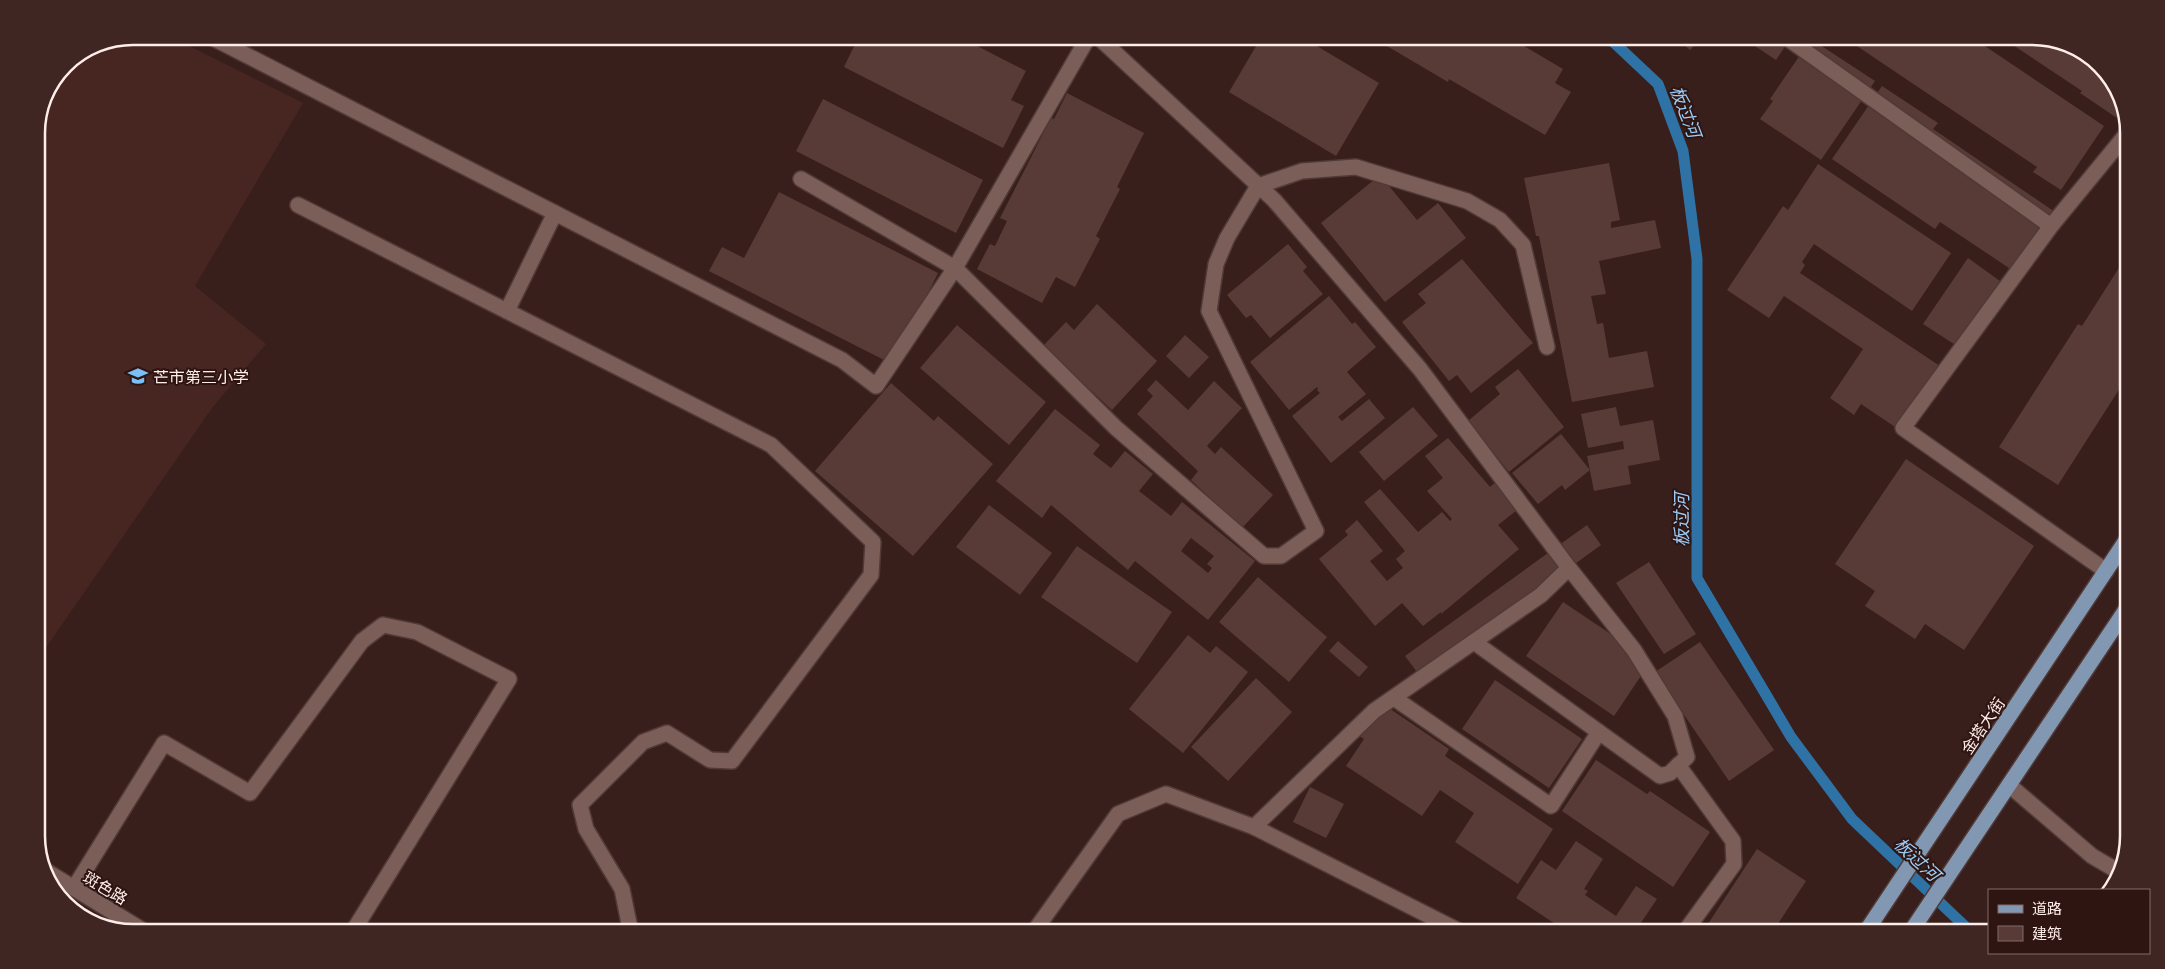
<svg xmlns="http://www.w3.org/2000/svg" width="2165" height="969" viewBox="0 0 2165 969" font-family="Georgia,'Noto Sans SC',serif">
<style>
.built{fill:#472622}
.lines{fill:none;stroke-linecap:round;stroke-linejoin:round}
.stream{stroke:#2f72a6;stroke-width:11}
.building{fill:#583b37;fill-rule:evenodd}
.minor-casing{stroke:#503a37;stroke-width:18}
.major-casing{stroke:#503a37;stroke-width:18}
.minor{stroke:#7c5e59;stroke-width:15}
.major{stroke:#8197b2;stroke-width:15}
.labels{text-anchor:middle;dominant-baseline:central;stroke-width:4;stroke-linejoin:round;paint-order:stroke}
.poi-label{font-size:16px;fill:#ffedea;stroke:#2e1512;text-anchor:start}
.street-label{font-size:16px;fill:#ffedea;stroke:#2e1512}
.water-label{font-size:18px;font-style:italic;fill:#9bcefa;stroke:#2e1512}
.rim{fill:none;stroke:#ffedea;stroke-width:2.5}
</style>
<rect width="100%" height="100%" fill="#381f1b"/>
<!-- built -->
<polygon class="built" points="133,36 169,36 303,103 195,286 266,344 212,408 36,662 36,127 44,96 65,64 96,44"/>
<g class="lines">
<!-- stream -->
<polyline class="stream" points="1607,36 1658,84 1683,151 1697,259 1697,578 1791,737 1852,819 1972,933"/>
</g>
<!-- building -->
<g class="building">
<polygon points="859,36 886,36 894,40 896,36 958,36 1026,71 1011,100 1024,106 1003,148 844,67"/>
<polygon points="1262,36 1300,36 1379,83 1336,156 1229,92"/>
<polygon points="1377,36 1507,36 1563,69 1555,83 1571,92 1545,135 1449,79 1448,82 1375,39"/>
<polygon points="1674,36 1703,36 1690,50"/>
<polygon points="1740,36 1792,36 1776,60"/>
<polygon points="1842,36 1970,36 2104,126 2061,190 2033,172 2037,167"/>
<polygon points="2013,36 2032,36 2069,44 2112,79 2123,110 2117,118 2080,93 2082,91 2013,45 2017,38"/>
<polygon points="1811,39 1875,81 1821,160 1760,119 1773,101 1770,99"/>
<polygon points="1882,86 1938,123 1933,129 2055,212 2015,272 1940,222 1935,229 1832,159"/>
<polygon points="1067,93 1144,133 1117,187 1120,189 1096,236 1100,239 1075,287 1056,277 1042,303 977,269 990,244 995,246 1007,221 1000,218 1051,118 1054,119"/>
<polygon points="823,99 983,180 956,233 796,151"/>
<polygon points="1609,163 1620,220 1611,222 1611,228 1655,220 1661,248 1599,261 1606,294 1591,296 1597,324 1603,323 1609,358 1647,351 1654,387 1572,402 1539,236 1536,236 1524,178"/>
<polygon points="1818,164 1951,253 1912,311 1814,244 1802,262 1805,265 1800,273 1940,366 1898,429 1861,404 1854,415 1830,398 1863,349 1784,296 1769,318 1727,290 1783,206 1788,210"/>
<polygon points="1380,175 1417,220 1438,203 1466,238 1385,302 1321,223"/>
<polygon points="779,192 938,273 910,330 905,328 888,362 709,271 722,247 744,258"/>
<polygon points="1288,244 1307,267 1303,271 1323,294 1270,338 1251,315 1246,318 1227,295"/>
<polygon points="2129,252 2129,374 2058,485 1999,447 2078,324 2082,326"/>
<polygon points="1968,258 2000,281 1957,346 1923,324"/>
<polygon points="1462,259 1533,343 1471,393 1457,375 1449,381 1402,322 1426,303 1418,294"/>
<polygon points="1329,296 1352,324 1355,322 1376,347 1347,372 1366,394 1338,417 1342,421 1369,399 1385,418 1331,463 1292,416 1320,393 1317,390 1318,389 1317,387 1289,410 1250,362"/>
<polygon points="1097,304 1157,361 1112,410 1043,346 1066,322 1074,330"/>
<polygon points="957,325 1046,402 1009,445 920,368"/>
<polygon points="1185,335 1209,357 1189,378 1166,356"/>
<polygon points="1518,369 1564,427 1509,472 1468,421 1500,394 1495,387"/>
<polygon points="1156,380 1188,410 1214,381 1242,408 1207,446 1215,454 1221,447 1273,495 1242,528 1191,480 1198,471 1137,414 1153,396 1147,390"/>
<polygon points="891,383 934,421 938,416 993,464 913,556 815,471"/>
<polygon points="1413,407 1438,436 1384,481 1359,452"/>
<polygon points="1616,407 1620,426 1653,420 1660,460 1628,466 1631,484 1594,491 1587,456 1624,449 1623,441 1588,448 1581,414"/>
<path d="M1055 409 1100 445 1093 454 1111 468 1125 451 1153 474 1139 491 1171 516 1182 502 1255 561 1208 620 1135 561 1128 570 1051 505 1042 518 996 481ZM1191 538 1214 556 1207 564 1212 568 1208 573 1181 551Z"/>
<polygon points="1561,434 1590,470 1565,490 1562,485 1538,504 1512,473"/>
<polygon points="1448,438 1490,487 1498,480 1521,507 1498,525 1519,549 1441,614 1441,612 1423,626 1402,603 1375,626 1319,559 1348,535 1345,531 1357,520 1383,551 1370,561 1387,581 1403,568 1396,559 1405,551 1364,502 1380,489 1418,532 1442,512 1450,521 1452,519 1427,491 1443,478 1425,456"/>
<polygon points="1906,459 2034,546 1964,650 1925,624 1915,639 1865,606 1875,591 1835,564"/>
<polygon points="989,505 1052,553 1020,595 956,547"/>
<polygon points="1587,525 1601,545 1420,676 1405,656"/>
<polygon points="1077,546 1172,612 1137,663 1041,597"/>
<polygon points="1649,562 1696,634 1664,654 1616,583"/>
<polygon points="1258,577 1327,637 1289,682 1219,622"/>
<polygon points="1563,602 1651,661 1614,716 1526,656"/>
<polygon points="1188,635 1210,653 1216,646 1248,672 1183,753 1129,709"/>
<polygon points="1338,641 1368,667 1359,677 1329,651"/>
<polygon points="1700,642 1774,750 1729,781 1655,672"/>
<polygon points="1256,678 1292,712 1228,781 1191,747"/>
<polygon points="1495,680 1582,739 1549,788 1462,729"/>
<polygon points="1380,702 1449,749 1445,756 1553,829 1518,884 1455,842 1474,813 1440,790 1422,816 1346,766 1364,739 1358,735"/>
<polygon points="1596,760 1647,794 1650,791 1710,832 1673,887 1562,811"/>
<polygon points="1310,787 1344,804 1326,838 1293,822"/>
<polygon points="1576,841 1603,859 1584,889 1588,891 1585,895 1616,916 1636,886 1657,899 1634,933 1569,933 1516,898 1541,860 1556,870"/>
<polygon points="1757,849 1806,881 1772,933 1702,933"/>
</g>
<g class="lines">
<defs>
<g id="minor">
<polyline points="209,36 842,360 876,386 955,268 1089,36"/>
<polyline points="1097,36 1274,200 1420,369 1569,568 1634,650 1675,716 1687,757 1670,773 1660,776 1474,642"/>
<polyline points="1784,36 2051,226"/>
<polyline points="801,179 955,268 1116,428 1264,556 1281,556 1316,531 1209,311 1216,264 1227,238 1258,186 1302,171 1356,167 1467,201 1500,220 1523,245 1547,347"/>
<polyline points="298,205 771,445 873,542 871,575 732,761 710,760 667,733 643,742 580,805 586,829 622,889 631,933"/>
<polyline points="507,311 555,213"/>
<polyline points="2106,571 1903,428 2051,226 2129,131"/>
<polyline points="1394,698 1551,806 1599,732"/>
<polyline points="1678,765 1733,841 1734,864 1684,933"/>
<polyline points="2009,785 2092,856 2121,873"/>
<polyline points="1254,827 1374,711 1541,595 1569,568"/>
<polyline points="46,871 147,933"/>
<polyline points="74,888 164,743 250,793 362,641 383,625 417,632 509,679 352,933"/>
<polyline points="1033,933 1118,814 1166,794 1254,827 1463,933"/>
</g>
<g id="major">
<polyline points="1865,933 2129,536"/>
<polyline points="1910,933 2129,605"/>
</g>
</defs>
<!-- minor casing -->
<use href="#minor" class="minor-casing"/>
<!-- major casing -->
<use href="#major" class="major-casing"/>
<!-- minor -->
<use href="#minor" class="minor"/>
<!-- major -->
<use href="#major" class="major"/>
</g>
<!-- icons -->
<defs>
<symbol id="school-bare" viewBox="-9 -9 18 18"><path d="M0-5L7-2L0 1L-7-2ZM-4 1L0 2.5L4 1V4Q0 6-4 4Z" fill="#7abff8" stroke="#2e1512" stroke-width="2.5" paint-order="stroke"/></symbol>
</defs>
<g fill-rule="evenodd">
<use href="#school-bare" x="124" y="362" width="28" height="28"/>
</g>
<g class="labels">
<!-- poi labels -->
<g class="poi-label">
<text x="153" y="376">芒市第三小学</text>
</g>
<!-- street labels -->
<g class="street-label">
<text transform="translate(1982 725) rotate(-56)">金塔大街</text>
<text transform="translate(106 887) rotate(31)">斑色路</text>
</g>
<!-- water labels -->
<g class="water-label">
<text transform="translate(1687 111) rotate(69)">板过河</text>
<text transform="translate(1680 520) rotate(-90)">板过河</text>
<text transform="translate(1918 858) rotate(43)">板过河</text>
</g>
</g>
<!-- crop -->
<path d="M0 0H2165V969H0ZM133 45H2032A88 88 0 0 1 2120 133V836A88 88 0 0 1 2032 924H133A88 88 0 0 1 45 836V133A88 88 0 0 1 133 45Z" fill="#3f2623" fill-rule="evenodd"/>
<path class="rim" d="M133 45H2032A88 88 0 0 1 2120 133V836A88 88 0 0 1 2032 924H133A88 88 0 0 1 45 836V133A88 88 0 0 1 133 45Z"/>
<!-- legend -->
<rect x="1988" y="889" width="162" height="65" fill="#2e1512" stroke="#826b68"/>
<rect x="1998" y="905" width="25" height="8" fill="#8197b2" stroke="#826b68"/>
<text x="2032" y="914" font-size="15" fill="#ffedea">道路</text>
<rect x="1998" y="926" width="25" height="15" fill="#583b37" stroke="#826b68"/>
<text x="2032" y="939" font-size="15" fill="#ffedea">建筑</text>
</svg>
